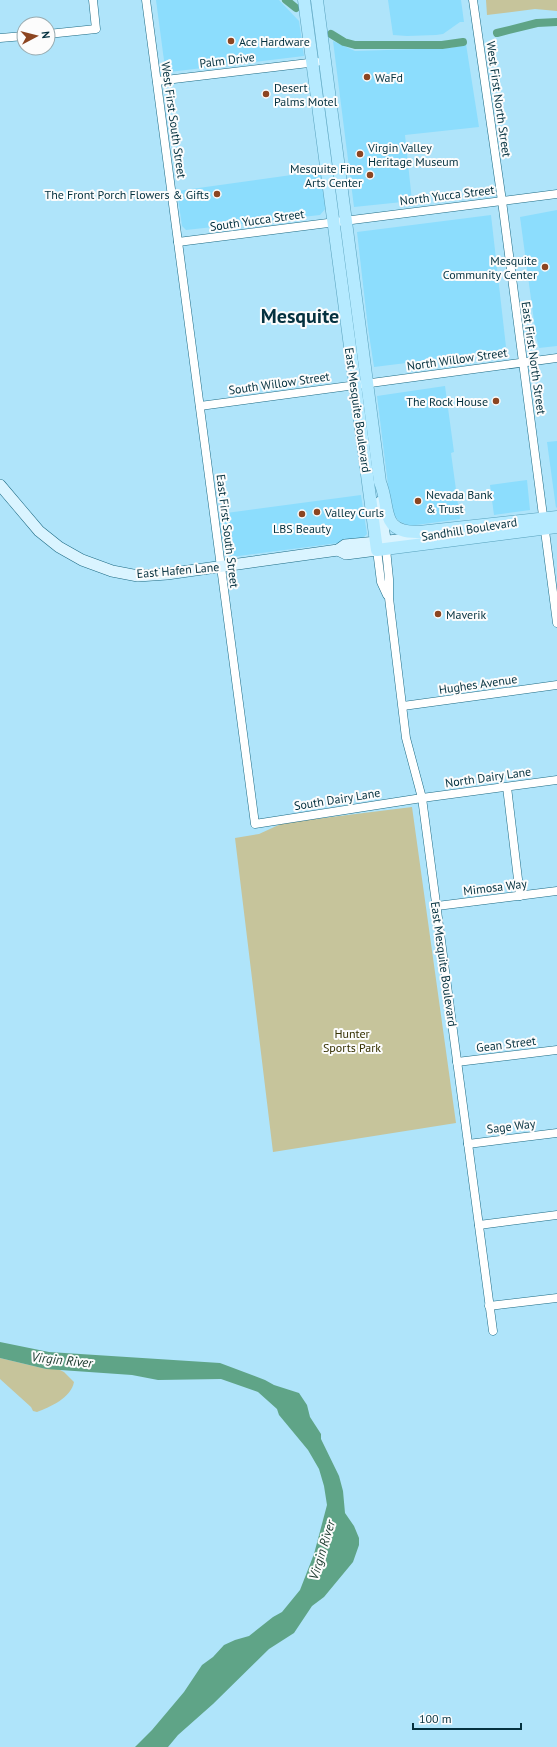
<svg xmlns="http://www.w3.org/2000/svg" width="557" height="1747" viewBox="0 0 557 1747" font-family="'PT Sans',sans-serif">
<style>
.built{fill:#8cddfd}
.green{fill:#c6c49b}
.water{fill:#5fa487}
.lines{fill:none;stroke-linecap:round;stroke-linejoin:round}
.canal{stroke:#5fa487;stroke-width:8}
.minor-casing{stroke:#1c6a84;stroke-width:9}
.secondary-casing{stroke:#1c6a84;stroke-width:12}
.primary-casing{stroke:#57a0bc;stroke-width:13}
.minor{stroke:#fff;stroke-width:8}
.secondary{stroke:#daf4ff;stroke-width:11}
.primary{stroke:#b5eaff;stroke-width:12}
.poi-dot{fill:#8c4521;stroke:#fcfcfc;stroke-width:1.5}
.labels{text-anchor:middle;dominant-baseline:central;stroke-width:4;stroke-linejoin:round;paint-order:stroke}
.poi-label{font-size:12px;fill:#04313f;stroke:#fcfcfc;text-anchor:start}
.street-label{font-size:12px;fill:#04313f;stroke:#fcfcfc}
.park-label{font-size:12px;fill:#343000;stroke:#fcfcfc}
.water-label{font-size:13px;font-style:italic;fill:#17372a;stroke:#fcfcfc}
.town-label{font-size:20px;font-weight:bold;fill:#04313f;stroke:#fcfcfc}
</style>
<rect width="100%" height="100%" fill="#afe4fa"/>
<!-- built -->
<g class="built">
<polygon points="156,0 279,0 299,21 304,56 169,72 165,68"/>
<polygon points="388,0 461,0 464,22 460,22 443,34 436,35 407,36 393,35"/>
<polygon points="333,41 355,51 451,48 466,44 479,127 405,135 412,201 354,207"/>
<polygon points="320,171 326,208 320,215 186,230 182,226 177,191"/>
<polygon points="557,210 557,346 539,348 536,336 520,217"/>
<polygon points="491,215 506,347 503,351 374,367 368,328 357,232"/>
<polygon points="445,386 454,452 451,453 460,519 409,526 399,521 394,515 390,501 377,396"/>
<polygon points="557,441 557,507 556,508 547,442"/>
<polygon points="527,480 530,510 494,515 490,485"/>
<polygon points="361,495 367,534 361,540 231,557 224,553 219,514"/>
</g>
<!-- green -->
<g class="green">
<polygon points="486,0 557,0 557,11 535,9 487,15"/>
<polygon points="412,807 456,1123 273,1152 235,838 259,834 283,823"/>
<path d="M0 1358 46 1369H58L64 1372 74 1382C71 1398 50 1407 37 1412L33 1411 31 1407 0 1379Z"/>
</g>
<!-- water -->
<polygon class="water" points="0,1342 49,1352 220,1363 265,1380 274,1385 299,1393 307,1405 310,1417 321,1434 321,1439 339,1476 343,1491 345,1513 354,1526 359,1538 359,1545 353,1562 324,1597 312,1606 294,1633 269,1649 213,1704 178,1735 168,1747 135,1747 152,1730 184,1692 202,1665 213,1657 224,1645 235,1640 249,1636 273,1617 282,1612 300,1590 314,1554 327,1505 324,1486 319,1469 308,1450 279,1415 277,1409 258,1392 221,1379 158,1380 132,1375 46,1369 0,1358"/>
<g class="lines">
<!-- canal -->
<g class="canal">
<polyline points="286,0 296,8"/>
<polyline points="497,33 537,23 557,22"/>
<polyline points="331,34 344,42 355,45 442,45 463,42"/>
</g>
<defs>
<g id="minor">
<polyline points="146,0 255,824 422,798 557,780"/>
<polyline points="473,0 502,201 557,623"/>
<polyline points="48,34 96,29 93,0"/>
<polyline points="0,38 24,36"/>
<polyline points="157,81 317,62"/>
<polyline points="178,242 557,194"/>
<polyline points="200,406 557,358"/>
<polyline points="386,549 389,579 389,598 406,738 422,798 493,1331"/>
<polyline points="377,550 381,582 387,595"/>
<polyline points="403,706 557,685"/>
<polyline points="507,787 520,896"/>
<polyline points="437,906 557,891"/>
<polyline points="457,1062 557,1050"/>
<polyline points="468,1144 557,1133"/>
<polyline points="479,1225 557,1215"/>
<polyline points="489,1306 557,1298"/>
</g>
<g id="secondary">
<polyline points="0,485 39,531 59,547 82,560 112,571 138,576 167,574 338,550 345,545 409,539 427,535"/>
<polyline points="380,502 386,547"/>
<polyline points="338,550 346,554 377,550"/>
</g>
<g id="primary">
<polyline points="304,0 377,550 557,527"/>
<path d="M317 0 380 482C391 508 379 533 419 532L557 517"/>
</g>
</defs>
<!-- minor casing -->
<use href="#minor" class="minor-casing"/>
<!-- secondary casing -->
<use href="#secondary" class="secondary-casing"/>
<!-- primary casing -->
<use href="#primary" class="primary-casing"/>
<!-- minor -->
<use href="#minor" class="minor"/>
<!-- secondary -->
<use href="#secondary" class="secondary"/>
<!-- primary -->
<use href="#primary" class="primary"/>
</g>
<!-- markers -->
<g class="poi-dot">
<circle cx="231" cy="41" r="4"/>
<circle cx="367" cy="77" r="4"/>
<circle cx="266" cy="94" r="4"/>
<circle cx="360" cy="154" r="4"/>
<circle cx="370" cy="175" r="4"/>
<circle cx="217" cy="194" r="4"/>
<circle cx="545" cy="267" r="4"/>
<circle cx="496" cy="401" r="4"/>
<circle cx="418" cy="501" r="4"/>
<circle cx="317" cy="512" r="4"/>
<circle cx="302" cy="514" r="4"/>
<circle cx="438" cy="614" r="4"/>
</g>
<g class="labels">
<!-- poi labels -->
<g class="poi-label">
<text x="239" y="41">Ace Hardware</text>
<text x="375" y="77">WaFd</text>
<text x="274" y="87">Desert<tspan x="274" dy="14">Palms Motel</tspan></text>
<text x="368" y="147">Virgin Valley<tspan x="368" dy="14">Heritage Museum</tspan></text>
<text x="362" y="168" text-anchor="end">Mesquite Fine<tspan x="362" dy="14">Arts Center</tspan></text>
<text x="209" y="194" text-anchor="end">The Front Porch Flowers &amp; Gifts</text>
<text x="537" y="260" text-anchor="end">Mesquite<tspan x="537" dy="14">Community Center</tspan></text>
<text x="488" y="401" text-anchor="end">The Rock House</text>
<text x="426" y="494">Nevada Bank<tspan x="426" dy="14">&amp; Trust</tspan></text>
<text x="325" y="512">Valley Curls</text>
<text x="302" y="528" text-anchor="middle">LBS Beauty</text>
<text x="446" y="614">Maverik</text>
</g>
<!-- street labels -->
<g class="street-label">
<text transform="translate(227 60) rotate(-7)">Palm Drive</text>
<text transform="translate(499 99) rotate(82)">West First North Street</text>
<text transform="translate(174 120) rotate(82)">West First South Street</text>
<text transform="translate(447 195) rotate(-7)">North Yucca Street</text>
<text transform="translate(257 220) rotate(-8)">South Yucca Street</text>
<text transform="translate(534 358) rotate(82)">East First North Street</text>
<text transform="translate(457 359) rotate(-8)">North Willow Street</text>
<text transform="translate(279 383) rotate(-8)">South Willow Street</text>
<text transform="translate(358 410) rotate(82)">East Mesquite Boulevard</text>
<text transform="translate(469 529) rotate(-9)">Sandhill Boulevard</text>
<text transform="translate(228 531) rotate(83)">East First South Street</text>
<text transform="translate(178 570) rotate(-5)">East Hafen Lane</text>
<text transform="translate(478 684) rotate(-8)">Hughes Avenue</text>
<text transform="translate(488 777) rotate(-8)">North Dairy Lane</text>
<text transform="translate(337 799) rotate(-9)">South Dairy Lane</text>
<text transform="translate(495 887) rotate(-7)">Mimosa Way</text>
<text transform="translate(444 964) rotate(82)">East Mesquite Boulevard</text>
<text transform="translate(506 1044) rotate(-7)">Gean Street</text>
<text transform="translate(511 1126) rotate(-7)">Sage Way</text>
</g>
<!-- park labels -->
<g class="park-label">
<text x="352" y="1033">Hunter<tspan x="352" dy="14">Sports Park</tspan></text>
</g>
<!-- water labels -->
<g class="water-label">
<text transform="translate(62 1360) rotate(6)">Virgin River</text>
<text transform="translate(322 1550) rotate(-73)">Virgin River</text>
</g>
<!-- town labels -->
<g class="town-label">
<text x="300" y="316">Mesquite</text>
</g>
</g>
<!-- north arrow -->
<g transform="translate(36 36) rotate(83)"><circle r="19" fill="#fcfcfc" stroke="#99abb0"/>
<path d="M0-3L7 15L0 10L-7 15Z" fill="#8c4521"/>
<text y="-6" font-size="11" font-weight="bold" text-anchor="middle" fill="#04313f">N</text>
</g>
<!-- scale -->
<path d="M413 1723v6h108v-6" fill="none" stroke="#04313f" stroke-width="2"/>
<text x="419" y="1723" font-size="12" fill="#04313f" stroke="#fcfcfc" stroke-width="3" paint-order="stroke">100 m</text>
</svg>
